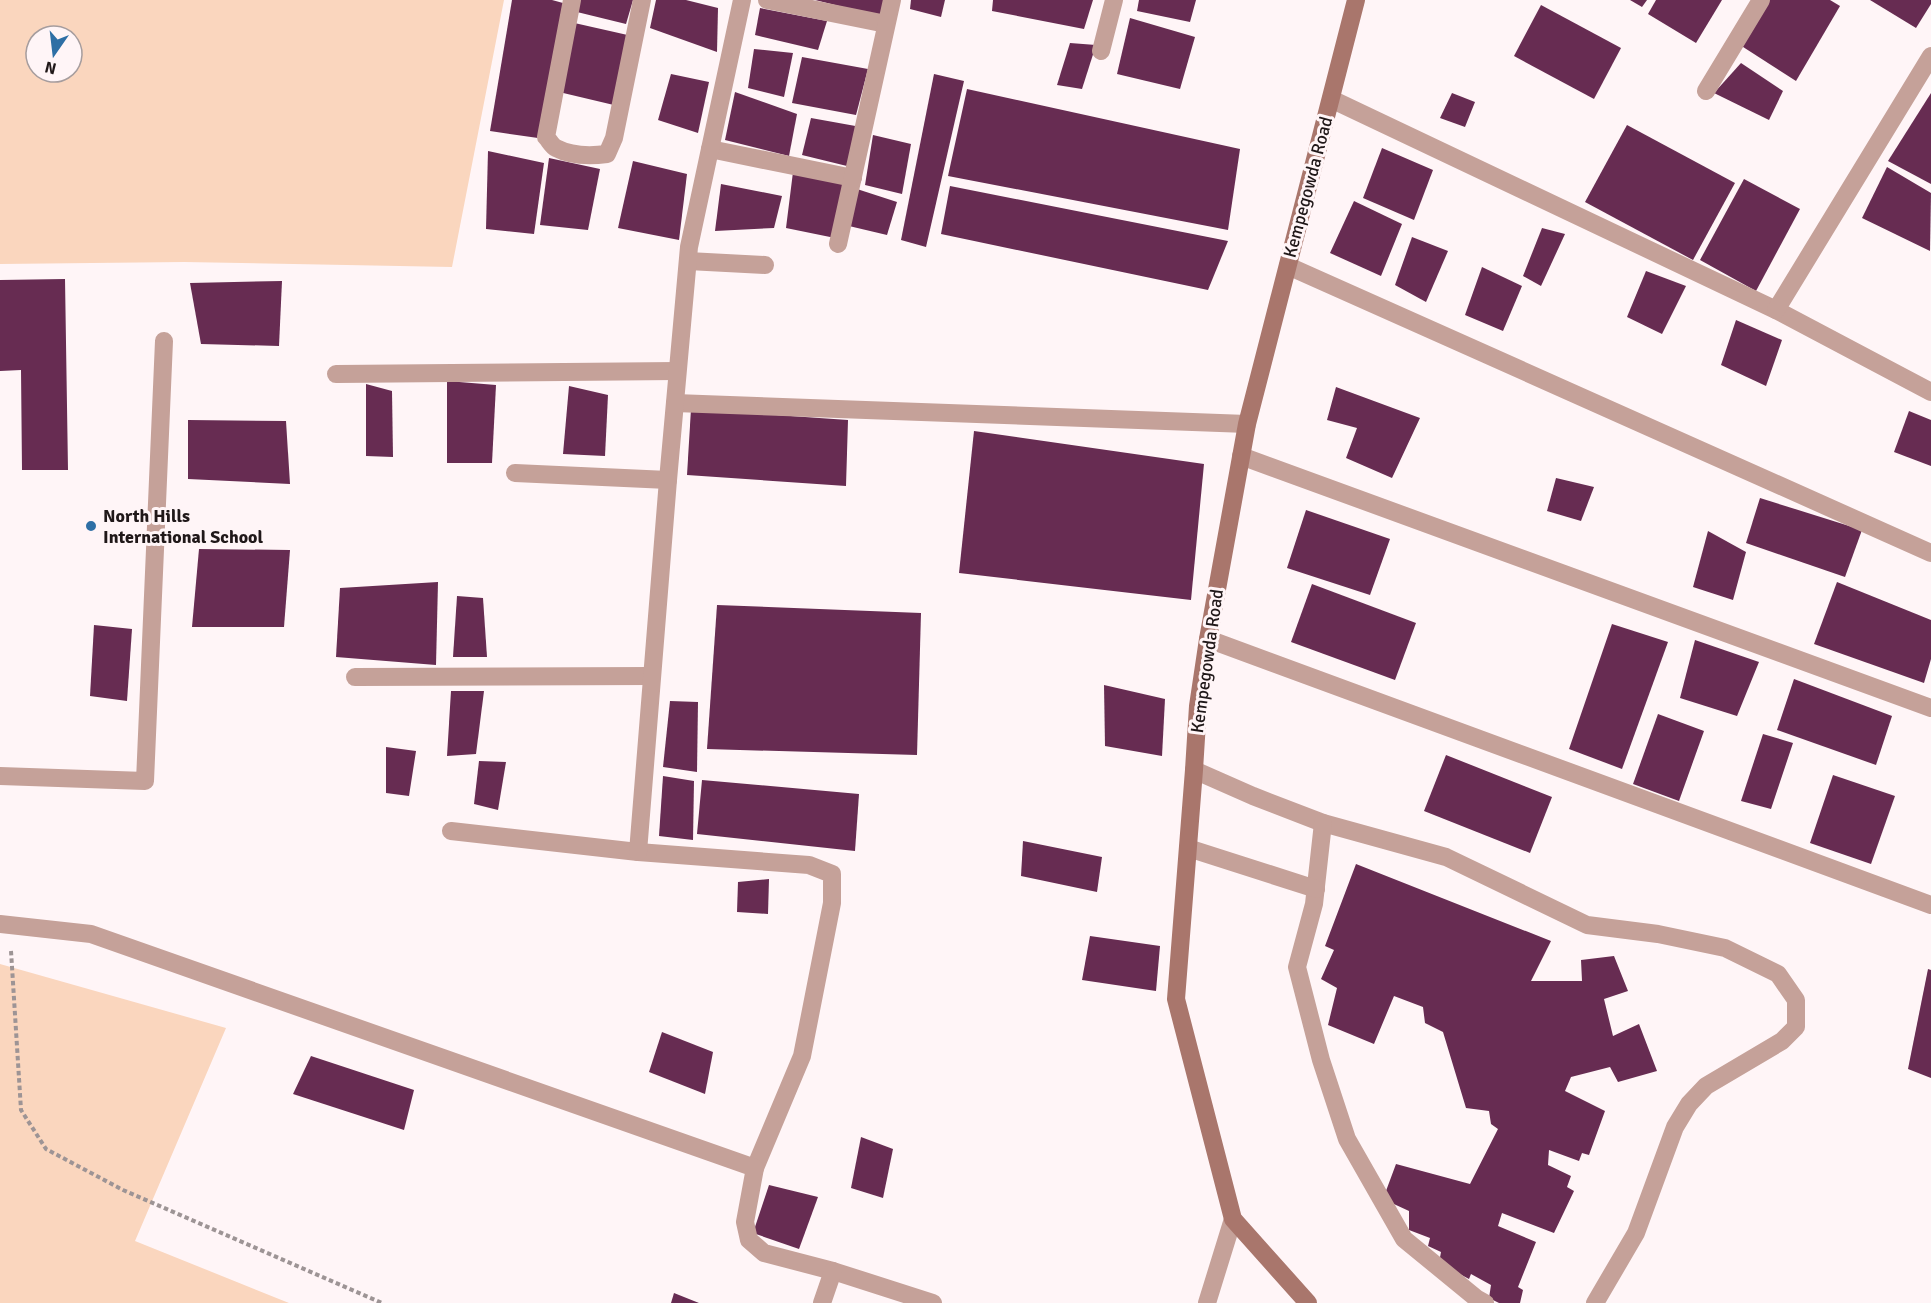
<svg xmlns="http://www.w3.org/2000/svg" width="1931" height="1303" viewBox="0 0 1931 1303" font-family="Signika,sans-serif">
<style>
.green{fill:#fad6be;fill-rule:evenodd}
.building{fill:#672c52}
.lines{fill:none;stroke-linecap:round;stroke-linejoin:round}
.path{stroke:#9d9495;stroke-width:4;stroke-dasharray:4.5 3;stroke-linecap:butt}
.street{stroke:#c5a199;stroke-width:18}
.secondary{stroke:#a9766c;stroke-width:18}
.poi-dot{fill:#2e6fa5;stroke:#fff5f7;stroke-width:2}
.labels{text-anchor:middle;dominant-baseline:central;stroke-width:6;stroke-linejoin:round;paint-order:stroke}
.street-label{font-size:18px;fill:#201819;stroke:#fff5f7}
.poi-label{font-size:18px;font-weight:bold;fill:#201819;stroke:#fff5f7;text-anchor:start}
</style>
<rect width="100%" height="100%" fill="#fff5f7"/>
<!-- green -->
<g class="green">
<path d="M0 0H504L452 267 184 262 0 264ZM36 36H72V72H36Z"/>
<polygon points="0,964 226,1028 135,1241 289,1303 0,1303"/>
</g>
<!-- building -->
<g class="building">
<polygon points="512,0 552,0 563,3 538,138 490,131"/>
<polygon points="580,0 633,0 626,24 577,12"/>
<polygon points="656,0 686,0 718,8 717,52 650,28"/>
<polygon points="815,0 885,0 883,17"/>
<polygon points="911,0 945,0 941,17 910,9"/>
<polygon points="993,0 1093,0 1084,29 992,11"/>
<polygon points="1139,0 1196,0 1190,22 1137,11"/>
<polygon points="1630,0 1647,0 1642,7"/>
<polygon points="1656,0 1722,0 1696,43 1648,14"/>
<polygon points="1767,0 1830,0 1840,6 1796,81 1740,45"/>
<polygon points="1870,0 1931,0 1931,4 1916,28"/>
<polygon points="1541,5 1621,48 1594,99 1514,56"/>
<polygon points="760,8 827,21 818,50 755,35"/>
<polygon points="1130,18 1195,37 1180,89 1117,74"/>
<polygon points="570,22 632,36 618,106 559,92"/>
<polygon points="1070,43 1096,45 1082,89 1057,85"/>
<polygon points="754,49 793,53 784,97 748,88"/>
<polygon points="802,57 868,69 856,115 792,103"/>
<polygon points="1741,63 1783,91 1769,120 1714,93"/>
<polygon points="671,74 709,82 698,133 658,120"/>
<polygon points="934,74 964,81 926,247 901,240"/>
<polygon points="967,89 1240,149 1228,230 948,176"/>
<polygon points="735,92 797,114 789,156 725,140"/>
<polygon points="1452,93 1475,102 1465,127 1440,118"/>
<polygon points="1931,93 1931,184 1888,161"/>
<polygon points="811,118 861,127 851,167 802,155"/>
<polygon points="1627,125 1735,183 1693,260 1585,202"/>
<polygon points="873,135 911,144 902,194 865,185"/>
<polygon points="1382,148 1433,170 1414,220 1363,198"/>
<polygon points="488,151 544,163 534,234 486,229"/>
<polygon points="549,158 600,169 588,230 540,225"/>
<polygon points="633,161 687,174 679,240 618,228"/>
<polygon points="1887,167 1931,193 1930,251 1862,218"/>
<polygon points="793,172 843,184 835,238 786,228"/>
<polygon points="1744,179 1800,209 1756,291 1700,260"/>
<polygon points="721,184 782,196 774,228 715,231"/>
<polygon points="950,186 1228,241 1208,290 941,234"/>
<polygon points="857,189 897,202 887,235 849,226"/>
<polygon points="1354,201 1402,224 1381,276 1330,253"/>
<polygon points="1542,228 1565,234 1541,286 1523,276"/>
<polygon points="1412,237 1448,251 1426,302 1395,285"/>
<polygon points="1482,267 1522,286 1503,331 1465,315"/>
<polygon points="1646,271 1686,286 1662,334 1627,317"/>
<polygon points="65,279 68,470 22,470 21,370 0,371 0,280"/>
<polygon points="282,281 279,346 201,344 190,283"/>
<polygon points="1736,320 1782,340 1766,386 1721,365"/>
<polygon points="447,381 496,385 492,463 447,463"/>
<polygon points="366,384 392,391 393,457 366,456"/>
<polygon points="569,386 608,395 605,456 563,454"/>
<polygon points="1336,387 1420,418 1392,478 1346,458 1357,428 1327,420"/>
<polygon points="691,409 848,420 846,486 687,475"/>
<polygon points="1909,411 1931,420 1931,466 1894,452"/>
<polygon points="188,420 286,421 290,484 188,479"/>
<polygon points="974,431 1204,464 1191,600 959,573"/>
<polygon points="1556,478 1594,487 1581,521 1547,511"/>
<polygon points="1760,498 1862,530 1845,577 1746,543"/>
<polygon points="1306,510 1390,539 1370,595 1287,568"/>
<polygon points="1708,531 1746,552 1733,600 1693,587"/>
<polygon points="199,549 290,550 284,627 192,627"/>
<polygon points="438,582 436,665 336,657 340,588"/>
<polygon points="1837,582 1931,620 1931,659 1924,683 1814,644"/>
<polygon points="1312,584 1416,623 1395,680 1291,642"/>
<polygon points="457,596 483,598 487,657 453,657"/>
<polygon points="717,605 921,613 917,755 707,749"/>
<polygon points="1612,624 1668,642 1622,769 1569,749"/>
<polygon points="94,625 132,629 127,701 90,696"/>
<polygon points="1695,640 1759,662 1737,716 1680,698"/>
<polygon points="1794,679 1892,716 1876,765 1777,730"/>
<polygon points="1104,685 1165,699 1162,756 1105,746"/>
<polygon points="451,691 484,691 476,754 447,756"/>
<polygon points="670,701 698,702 697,772 663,767"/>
<polygon points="1658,714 1704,731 1679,801 1633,784"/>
<polygon points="1763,734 1793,743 1771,809 1741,801"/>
<polygon points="386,747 416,751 409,796 386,793"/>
<polygon points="1446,755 1552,797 1530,853 1424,811"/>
<polygon points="479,761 506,762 498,810 474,804"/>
<polygon points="1833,775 1895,796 1871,864 1810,843"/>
<polygon points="663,776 694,781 693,840 659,836"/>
<polygon points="702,780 859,794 855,851 697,834"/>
<polygon points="1023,841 1102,857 1097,892 1021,876"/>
<polygon points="1356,864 1551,941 1531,981 1582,981 1581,960 1614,956 1628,991 1604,999 1613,1036 1639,1024 1657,1071 1618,1082 1610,1067 1571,1077 1565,1091 1605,1111 1589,1155 1582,1153 1579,1161 1549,1150 1548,1165 1571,1176 1567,1187 1574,1191 1554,1233 1502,1213 1498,1226 1536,1242 1518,1287 1523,1290 1520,1303 1499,1303 1489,1298 1491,1285 1471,1274 1469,1279 1439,1263 1441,1252 1428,1246 1430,1238 1409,1230 1409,1211 1383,1199 1396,1164 1470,1184 1498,1129 1491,1124 1489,1111 1466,1108 1443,1032 1425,1023 1423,1007 1394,996 1374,1044 1328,1025 1337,988 1321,979 1334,950 1325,946"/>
<polygon points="769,879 768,914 737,912 738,882"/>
<polygon points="1090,936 1160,946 1156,991 1082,980"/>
<polygon points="1928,969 1931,970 1931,1078 1908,1069"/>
<polygon points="662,1032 713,1052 705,1094 649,1072"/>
<polygon points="311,1056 414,1090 404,1130 293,1094"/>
<polygon points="861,1137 893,1149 883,1198 851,1188"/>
<polygon points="769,1185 818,1197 799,1249 753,1233"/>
<polygon points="674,1293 699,1303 671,1303"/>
</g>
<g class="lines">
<!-- path -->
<polyline class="path" points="11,951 21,1110 46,1149 123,1190 382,1303"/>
<!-- street -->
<g class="street">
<path d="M572 0 546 137C549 140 552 146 556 148 571 156 591 156 607 154L614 138 642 0"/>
<polyline points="767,0 886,24"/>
<polyline points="1101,51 1114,0"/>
<polyline points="1706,91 1761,0"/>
<polyline points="1331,99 1776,310 1931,392"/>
<polyline points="710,149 853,178"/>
<polyline points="838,244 892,0"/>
<polyline points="688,261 765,265"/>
<polyline points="1288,266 1931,553"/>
<polyline points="1776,310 1931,56"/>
<polyline points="336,374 677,371"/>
<polyline points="675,403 1247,424"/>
<polyline points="1241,456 1931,708"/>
<polyline points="515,473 668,480"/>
<polyline points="1208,639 1931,905"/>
<polyline points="355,677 652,676"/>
<polyline points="1194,770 1253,796 1323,823 1446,857 1587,925 1658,934 1725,948 1778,974 1796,1000 1796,1027 1782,1041 1706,1086 1689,1104 1675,1127 1636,1233 1595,1303"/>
<polyline points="0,776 145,781 164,341"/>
<polyline points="1323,823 1314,904 1297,967 1321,1060 1347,1139 1404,1239 1476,1298 1485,1303"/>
<polyline points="451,831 638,852 809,865 832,874 832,903 802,1056 755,1168"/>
<polyline points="1188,848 1316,889"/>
<polyline points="638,852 668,480 689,247 742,0"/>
<polyline points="0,924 91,934 755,1168 745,1222 749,1240 764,1253 833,1271 933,1303"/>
<polyline points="822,1303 833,1271"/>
<polyline points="1207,1303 1233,1219"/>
</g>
<!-- secondary -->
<polyline class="secondary" points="1308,1303 1233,1219 1176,999 1194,770 1198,706 1208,639 1247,424 1356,0"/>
</g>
<!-- markers -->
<circle class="poi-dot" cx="91" cy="526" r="6"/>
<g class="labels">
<!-- street labels -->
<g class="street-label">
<text transform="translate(1308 187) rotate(-75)">Kempegowda Road</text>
<text transform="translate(1207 661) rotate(-82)">Kempegowda Road</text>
</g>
<!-- poi labels -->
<g class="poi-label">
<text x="103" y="516">North Hills<tspan x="103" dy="21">International School</tspan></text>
</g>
</g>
<!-- north arrow -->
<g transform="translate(54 54) rotate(194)"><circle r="28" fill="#fff5f7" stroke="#a69d9e" stroke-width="1.5"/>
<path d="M0-4.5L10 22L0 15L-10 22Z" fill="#2e6fa5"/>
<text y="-9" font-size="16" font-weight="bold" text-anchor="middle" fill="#201819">N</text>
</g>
</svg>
